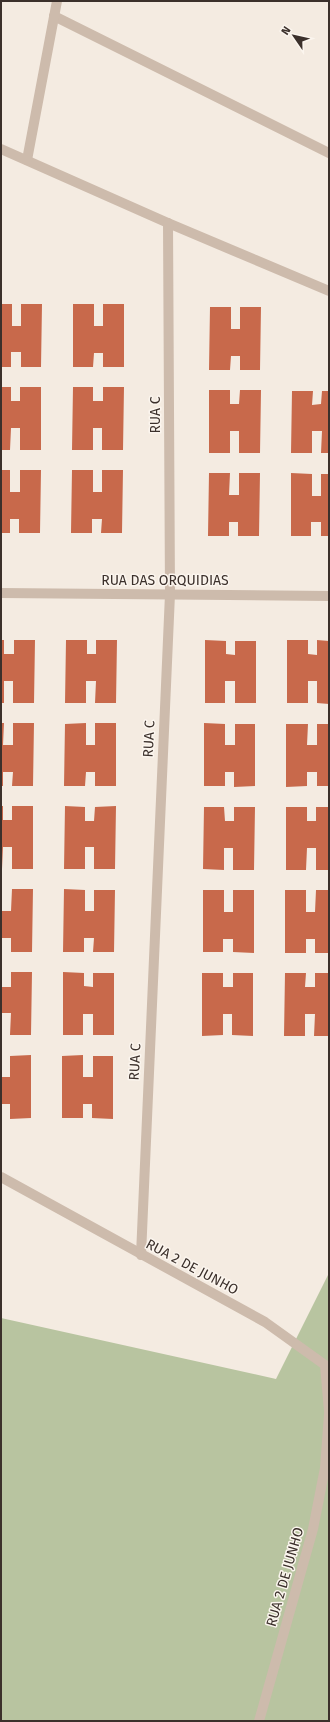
<svg xmlns="http://www.w3.org/2000/svg" width="330" height="1722" viewBox="0 0 330 1722" font-family="'Fira Sans',sans-serif">
<style>
.green{fill:#b8c4a0}
.building{fill:#c8694b}
.lines{fill:none;stroke-linecap:round;stroke-linejoin:round}
.minor{stroke:#cdbbac;stroke-width:10}
.labels{text-anchor:middle;dominant-baseline:central;stroke-width:3;stroke-linejoin:round;paint-order:stroke}
.street-label{font-size:14px;fill:#3b302b;stroke:#fbf5ee}
</style>
<rect width="100%" height="100%" fill="#f4ebe1"/>
<!-- green -->
<polygon class="green" points="329,1273 329,1721 1,1721 1,1318 276,1379"/>
<!-- building -->
<g class="building">
<polygon points="1,304 12,304 12,326 21,326 21,304 42,304 41,367 21,367 21,352 11,352 11,367 1,367"/>
<polygon points="73,304 94,304 94,326 103,326 103,304 124,304 124,367 103,367 103,353 94,353 93,367 73,367"/>
<polygon points="210,307 231,307 231,329 240,329 240,307 261,307 260,370 240,370 240,356 231,356 230,370 209,370"/>
<polygon points="1,387 11,387 11,401 20,401 20,387 41,387 41,450 20,450 20,428 11,428 10,450 1,450"/>
<polygon points="73,387 93,387 93,401 103,401 103,387 124,387 123,450 102,450 102,428 93,428 93,450 72,450"/>
<polygon points="209,390 230,390 230,404 239,404 240,390 261,390 260,453 239,453 239,431 230,431 230,453 209,453"/>
<polygon points="292,391 313,391 312,405 321,404 322,391 329,391 329,453 321,453 322,431 312,431 312,453 291,453"/>
<polygon points="1,470 10,470 10,492 20,492 20,470 41,470 40,533 19,533 19,519 10,519 10,533 1,533"/>
<polygon points="72,470 93,470 93,492 102,492 102,470 123,470 122,533 101,533 102,519 92,519 92,533 71,533"/>
<polygon points="209,473 230,473 229,495 239,495 239,473 260,473 259,536 238,536 238,522 229,522 229,536 208,536"/>
<polygon points="291,473 312,474 312,496 321,496 321,474 329,474 329,536 321,536 321,522 311,522 311,536 291,536"/>
<polygon points="1,640 4,640 4,654 14,654 14,640 35,640 34,703 13,703 13,681 4,681 4,703 1,703"/>
<polygon points="66,640 87,640 87,654 96,654 96,640 117,640 116,703 95,703 96,681 86,681 86,703 65,703"/>
<polygon points="205,640 226,641 226,654 235,655 235,641 256,641 256,703 235,703 235,681 225,681 225,703 205,703"/>
<polygon points="287,640 308,640 308,654 317,655 317,640 329,641 329,704 317,703 317,681 308,681 308,703 287,703"/>
<polygon points="1,723 4,723 3,745 13,745 13,723 34,723 33,786 12,786 13,772 3,772 3,786 1,786"/>
<polygon points="86,723 86,745 95,745 95,723 116,723 116,786 95,786 95,772 86,772 85,786 64,786 65,724"/>
<polygon points="204,723 225,724 225,745 235,745 235,724 255,724 255,786 234,787 234,772 225,772 225,786 204,786"/>
<polygon points="286,724 308,724 307,745 317,745 317,724 329,724 329,786 317,786 317,772 307,772 307,786 286,787"/>
<polygon points="1,806 3,806 3,820 12,820 12,806 33,806 33,869 12,869 12,847 3,847 2,869 1,869"/>
<polygon points="65,806 85,807 85,821 94,821 95,807 116,806 115,869 94,869 94,847 85,847 85,869 64,869"/>
<polygon points="204,807 224,807 225,821 234,821 234,807 255,807 254,870 233,870 233,848 224,848 224,870 203,869"/>
<polygon points="286,807 307,807 307,821 316,821 316,807 329,807 329,870 316,870 316,848 307,848 306,870 286,870"/>
<polygon points="12,889 33,889 32,952 11,952 11,938 1,938 1,911 11,911"/>
<polygon points="64,889 85,890 85,911 94,911 94,890 115,890 114,952 93,952 94,938 84,938 84,952 63,952"/>
<polygon points="203,890 224,890 224,912 233,912 233,890 254,890 254,953 233,952 233,939 223,939 223,952 203,952"/>
<polygon points="285,890 306,890 306,912 315,912 316,890 329,890 329,953 315,953 315,939 306,939 306,953 285,953"/>
<polygon points="11,972 32,972 31,1035 10,1035 11,1013 1,1013 1,987 11,987"/>
<polygon points="63,972 84,973 84,986 93,987 93,973 114,973 114,1035 93,1035 93,1014 83,1014 83,1035 63,1035"/>
<polygon points="202,973 223,973 223,987 233,987 233,973 253,973 253,1036 232,1035 232,1014 223,1014 223,1035 202,1036"/>
<polygon points="285,973 306,973 305,987 315,987 315,973 329,973 329,1036 314,1036 315,1014 305,1014 305,1036 284,1036"/>
<polygon points="31,1055 31,1118 10,1119 10,1104 1,1104 1,1077 10,1077 10,1056"/>
<polygon points="83,1055 83,1077 93,1077 93,1056 113,1056 113,1119 92,1118 92,1104 83,1104 83,1118 62,1118 62,1056"/>
</g>
<g class="lines">
<!-- minor -->
<g class="minor">
<polyline points="54,16 329,153"/>
<polyline points="1,149 168,223 329,291"/>
<polyline points="27,160 57,1"/>
<polyline points="1,593 329,596"/>
<polyline points="1,1177 265,1322 325,1365 329,1411"/>
<polyline points="141,1255 170,594 168,223"/>
<polyline points="259,1721 313,1529 325,1468 329,1414"/>
</g>
</g>
<g class="labels">
<!-- street labels -->
<g class="street-label">
<text transform="translate(155 415) rotate(-90)">RUA C</text>
<text x="165" y="580">RUA DAS ORQUIDIAS</text>
<text transform="translate(149 739) rotate(-87)">RUA C</text>
<text transform="translate(135 1062) rotate(-87)">RUA C</text>
<text transform="translate(192 1267) rotate(28)">RUA 2 DE JUNHO</text>
<text transform="translate(285 1577) rotate(-74)">RUA 2 DE JUNHO</text>
</g>
</g>
<!-- border -->
<rect width="330" height="1722" fill="none" stroke="#3b302b" stroke-width="4"/>
<!-- north arrow -->
<g transform="translate(294 36) rotate(304)" stroke="#fbf5ee" stroke-width="3" paint-order="stroke">
<path d="M0-3L7 15L0 10L-7 15Z" fill="#3b302b"/>
<text y="-6" font-size="11" font-weight="bold" text-anchor="middle" fill="#3b302b">N</text>
</g>
</svg>
